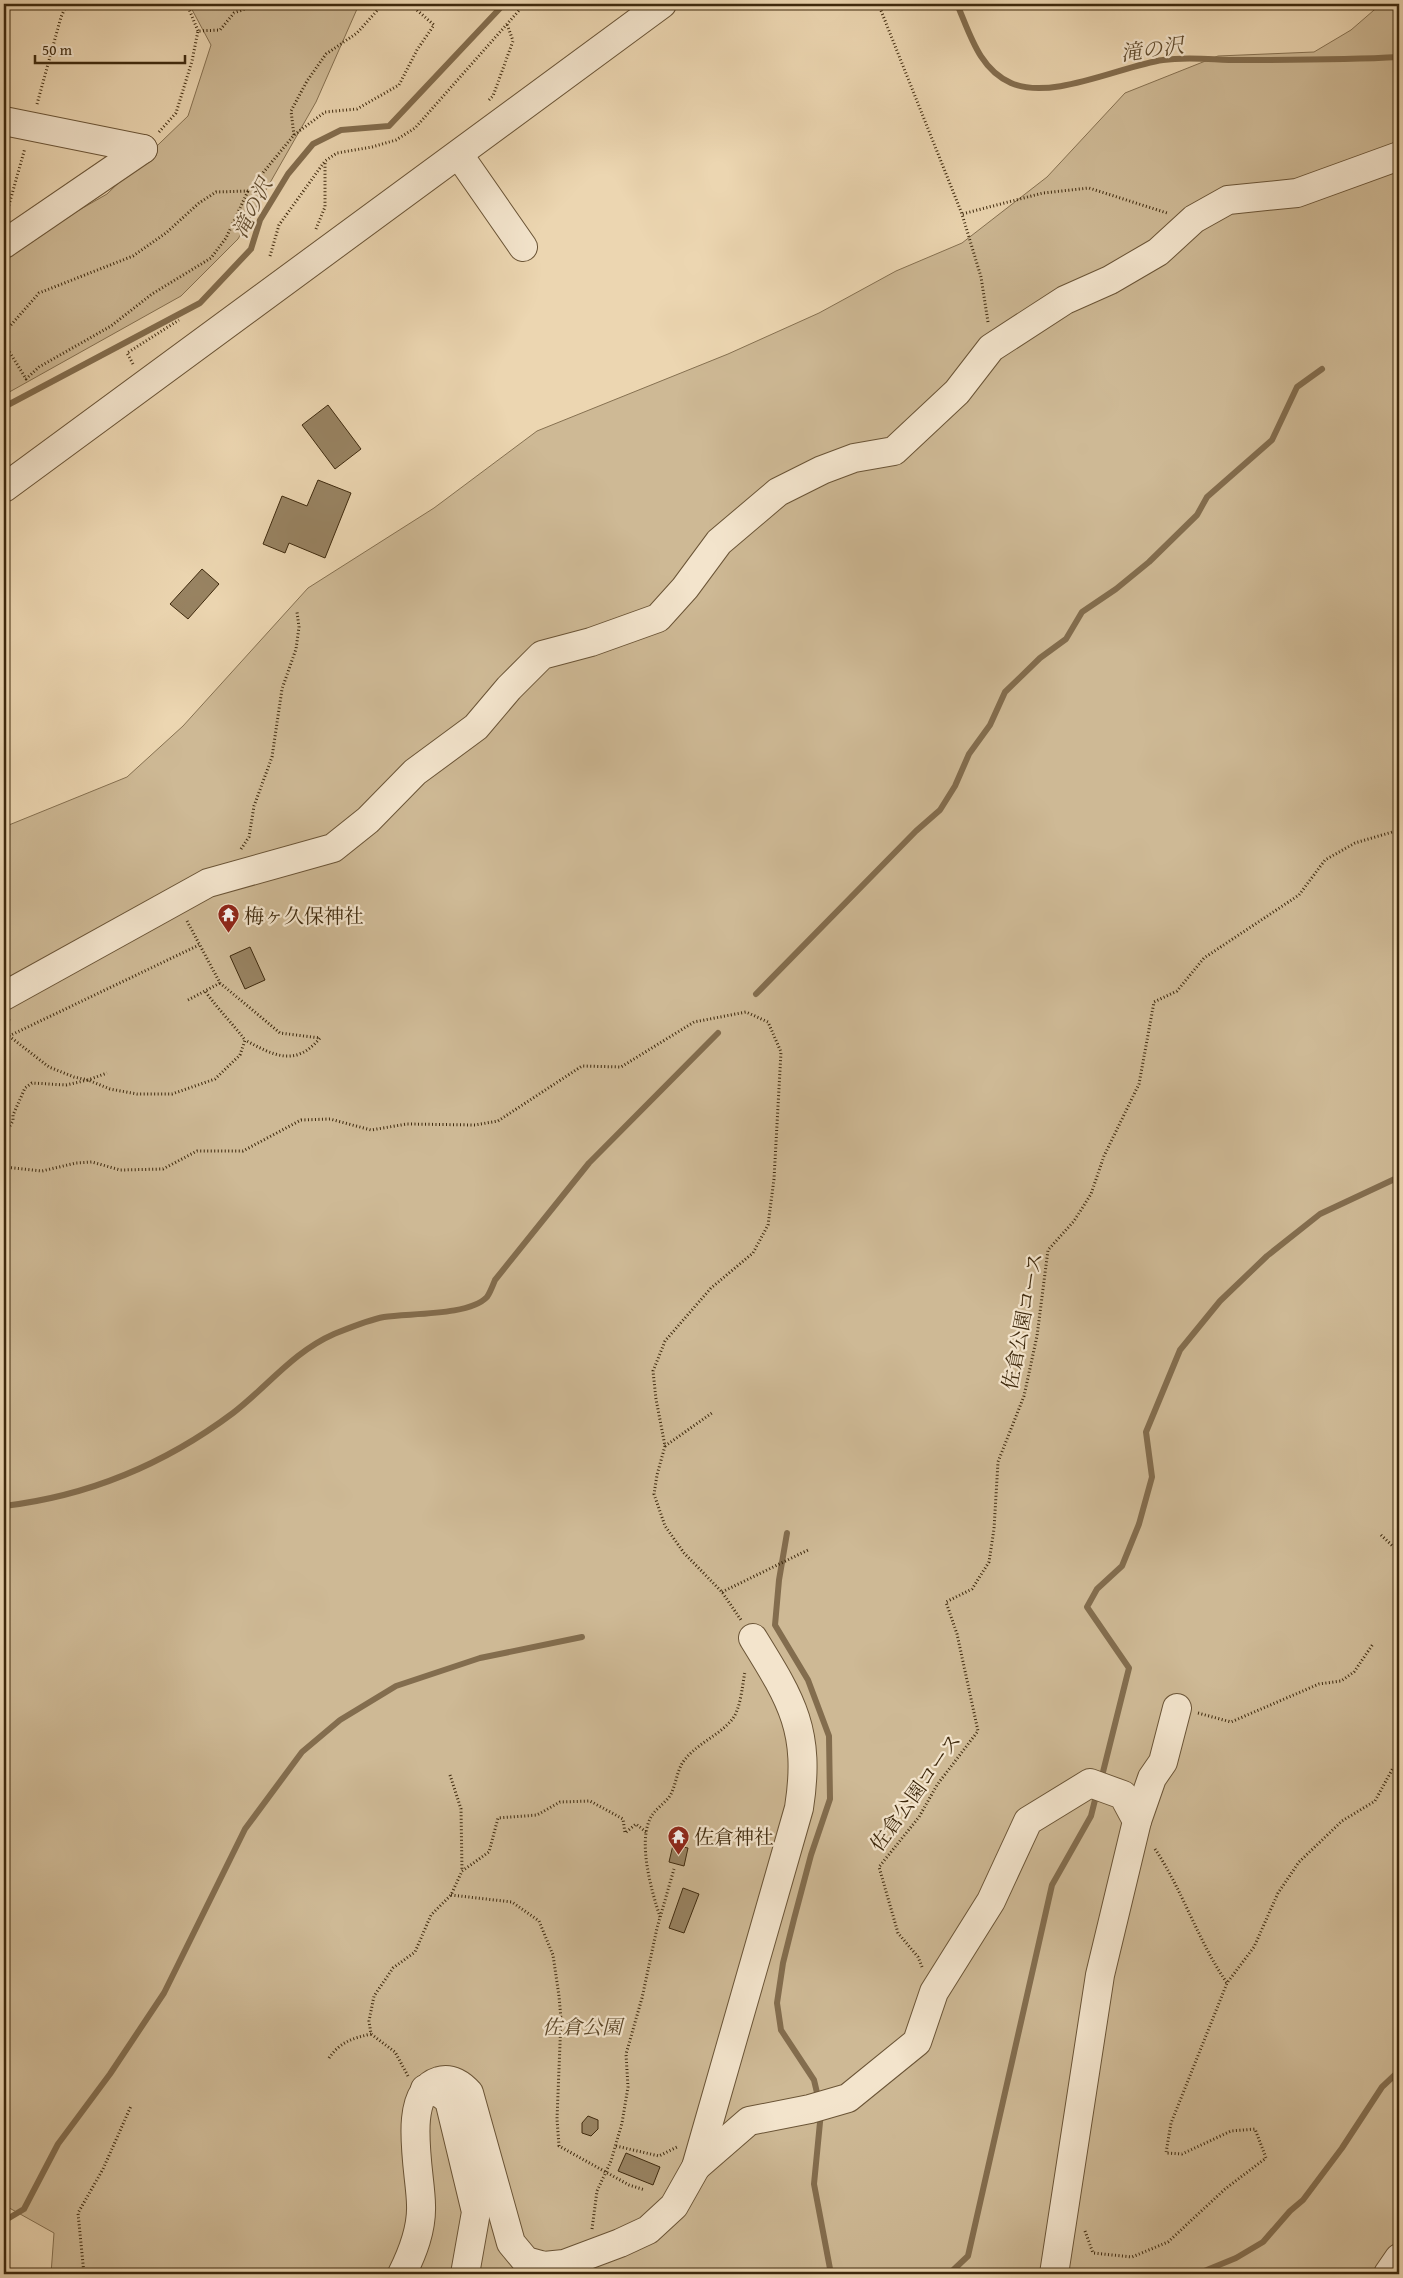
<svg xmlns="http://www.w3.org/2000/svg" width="1403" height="2278" viewBox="0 0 1403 2278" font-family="'Gentium Book Plus','Noto Serif JP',serif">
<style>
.green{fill:#ceb995;stroke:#867151}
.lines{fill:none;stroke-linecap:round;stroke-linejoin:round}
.stream{stroke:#836d4e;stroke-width:6}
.building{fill:#988362;stroke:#3e290d}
.minor-casing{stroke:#6a5436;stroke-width:30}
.path{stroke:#3e290d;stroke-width:3;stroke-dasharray:1 2.5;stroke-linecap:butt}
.minor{stroke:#f3e4cc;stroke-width:28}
.labels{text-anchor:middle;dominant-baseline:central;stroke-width:4.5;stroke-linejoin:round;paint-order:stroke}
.poi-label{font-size:20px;fill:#3e290d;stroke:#f3e4cc;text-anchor:start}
.street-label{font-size:20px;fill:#3e290d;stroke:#f3e4cc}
.park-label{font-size:20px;font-style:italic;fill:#5b4628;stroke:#f3e4cc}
.water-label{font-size:21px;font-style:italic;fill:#604b2d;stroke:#f3e4cc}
</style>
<rect width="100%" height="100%" fill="#ecd6b1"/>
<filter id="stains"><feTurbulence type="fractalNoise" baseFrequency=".004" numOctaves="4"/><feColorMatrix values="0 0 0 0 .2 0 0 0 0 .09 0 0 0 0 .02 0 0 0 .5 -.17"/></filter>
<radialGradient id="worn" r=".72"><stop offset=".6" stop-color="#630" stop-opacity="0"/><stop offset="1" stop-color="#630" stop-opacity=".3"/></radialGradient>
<!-- green -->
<g class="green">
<polygon points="189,4 369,4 357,9 316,102 238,239 181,296 4,395 4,259 27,240 107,194 188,116 211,45"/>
<polygon points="1381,4 1399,4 1399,2274 51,2274 54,2233 4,2205 4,827 127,777 183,726 308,588 434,508 537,431 728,354 819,313 896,271 962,243 1047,177 1125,93 1218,56 1314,52 1351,30"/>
</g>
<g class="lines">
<!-- stream -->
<g class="stream">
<path d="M957 4C970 34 979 69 1011 83 1052 101 1121 66 1163 60 1188 56 1215 60 1239 60 1293 60 1346 60 1399 57"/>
<polyline points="4,407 200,303 251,249 260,220 288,174 313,144 341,130 389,126 504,4"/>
<polyline points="756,994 916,831 940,810 955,786 969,754 990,725 1005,692 1040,658 1066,639 1082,612 1116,589 1149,562 1197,515 1207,497 1272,440 1297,387 1322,369"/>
<path d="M4 1506C88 1496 165 1464 233 1413 267 1387 293 1352 334 1334 349 1328 368 1320 384 1317 409 1313 469 1316 487 1297 490 1293 493 1285 495 1280L589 1163 718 1033"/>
<polyline points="787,1533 779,1580 775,1625 808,1680 829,1736 830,1799 811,1855 794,1919 783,1963 777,2003 781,2030 814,2080 818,2097"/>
<polyline points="1101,1780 1129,1668 1087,1607 1097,1589 1122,1566 1139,1524 1152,1477 1146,1432 1180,1350 1220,1301 1267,1256 1320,1214 1399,1177"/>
<polyline points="821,2112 814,2184 831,2274"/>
<polyline points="4,2221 24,2209 58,2144 110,2074 164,1993 245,1829 302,1752 340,1720 396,1686 480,1658 582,1637"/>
<polyline points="949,2274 968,2256 1052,1885 1091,1816 1097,1792"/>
<polyline points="1197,2274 1236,2258 1263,2242 1290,2211 1303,2200 1342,2148 1382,2087 1399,2071"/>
</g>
</g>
<!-- building -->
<g class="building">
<polygon points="328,405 361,449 335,469 302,425"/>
<polygon points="318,480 351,493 325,558 289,543 285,553 263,544 282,496 307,506"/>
<polygon points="202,569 219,584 188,619 170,604"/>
<polygon points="250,947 265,980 245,989 230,956"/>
<polygon points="673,1845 688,1848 684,1866 669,1862"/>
<polygon points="683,1888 699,1894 684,1933 669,1928"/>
<polygon points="588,2116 598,2120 598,2129 591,2136 582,2133 582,2123"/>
<polygon points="626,2153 660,2167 653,2185 618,2171"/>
</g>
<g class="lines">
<defs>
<g id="minor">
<polyline points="4,121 143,149"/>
<polyline points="459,155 523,247"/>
<polyline points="4,244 143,149"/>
<polyline points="4,488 662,4"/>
<polyline points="4,996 208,883 333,848 368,820 415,772 476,727 509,688 542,655 591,642 658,618 685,588 719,542 778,492 822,470 854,458 894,451 957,392 991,348 1065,300 1110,280 1158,252 1194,219 1228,200 1297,193 1399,156"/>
<polyline points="425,2089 441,2094 449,2100 476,2212 465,2274"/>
<polyline points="696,2167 749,2121 810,2109 848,2098 917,2042 934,1992 991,1901 1028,1821 1090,1783 1123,1795 1137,1821"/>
<path d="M402 2274C413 2252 422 2229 421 2205 421 2174 400 2093 439 2081 451 2077 462 2085 469 2093L511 2243 526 2261 544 2266 564 2264 620 2243 648 2230 674 2206 696 2167 799 1808C811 1731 792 1701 753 1638"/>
<polyline points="1054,2274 1100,1975 1137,1821 1152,1778 1163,1762 1177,1708"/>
<polyline points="1388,2274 1399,2258"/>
</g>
</defs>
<!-- minor casing -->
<use href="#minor" class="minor-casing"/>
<!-- path -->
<g class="path">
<polyline points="187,4 198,31"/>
<polyline points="881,4 880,8 962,214"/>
<polyline points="489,100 493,96 513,41 507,24"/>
<polyline points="37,104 61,17 67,4"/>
<polyline points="159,132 176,113 192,61 198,31 220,30 234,13 258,4"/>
<polyline points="294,135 291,111 307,81 326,54 357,33 383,4"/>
<polyline points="7,212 25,148"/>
<polyline points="316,229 325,207 325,162"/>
<polyline points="270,256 279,225 325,161 337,153 372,147 396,140 415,128 523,6"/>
<polyline points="988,322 981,277 962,214 1043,193 1089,188 1167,213"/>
<polyline points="4,333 39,293 133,256 166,233 199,203 216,192 248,191 294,135 325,112 357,109 399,85 417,50 434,25 410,4"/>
<polyline points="4,343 26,379 39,367 111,326 152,294 211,258 226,238 248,191"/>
<polyline points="133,364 127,353 179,320"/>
<polyline points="241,849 249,837 254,806 272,757 282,689 296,649 299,627 297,612"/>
<path d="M187 921 220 983 280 1033 320 1038C295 1068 273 1055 245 1040"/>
<polyline points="188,1000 220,983"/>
<polyline points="9,1019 7,1025 9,1036 49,1067 74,1077 88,1080 107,1073"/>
<polyline points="9,1036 199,945"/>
<path d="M4 1148 6 1144 4 1135 13 1121V1115L25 1088 32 1083 66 1085 88 1080 110 1089 137 1094H172L215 1079 240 1055 245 1040C232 1023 217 1008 205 991"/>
<polyline points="4,1167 42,1171 76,1163 92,1162 120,1170 163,1169 197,1151 243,1151 301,1120 330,1119 371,1130 407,1124 475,1125 498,1121 582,1066 621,1067 694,1022 746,1012 768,1022 781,1052 774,1179 768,1225 753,1253 711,1288 665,1341 653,1371 656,1399 665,1446 657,1475 654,1494 665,1526 684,1553 722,1592 741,1620"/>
<polyline points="665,1446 712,1413"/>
<polyline points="1381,1535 1399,1552"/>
<polyline points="722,1592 808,1550"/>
<polyline points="1198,1713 1231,1722 1319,1684 1341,1681 1354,1672 1373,1644"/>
<polyline points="450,1775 461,1809 462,1871"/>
<path d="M1155 1849C1183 1891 1198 1941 1227 1983"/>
<polyline points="451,1895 512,1902 539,1921 553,1955 559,1996 561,2019 557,2119 559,2146 629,2185 645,2190"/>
<path d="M660 1917C652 1892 637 1842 651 1817 656 1808 666 1803 671 1794 676 1784 677 1771 683 1762 695 1745 716 1737 730 1722 741 1711 742 1686 745 1672"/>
<polyline points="922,1967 918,1957 898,1933 879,1867 919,1817 937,1785 978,1731 957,1634 946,1602 972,1589 989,1562 994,1529 998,1462 1024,1396 1037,1336 1048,1250 1074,1221 1091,1194 1104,1156 1139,1084 1154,1002 1177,991 1204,958 1299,895 1325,860 1355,843 1399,830"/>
<path d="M329 2058C340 2042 353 2038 371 2034"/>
<polyline points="408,2076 395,2052 371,2034 369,2021 374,1996 393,1968 415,1952 431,1915 451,1895 462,1871 489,1852 498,1818 537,1815 560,1802 590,1801 623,1819 625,1833 636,1824 646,1832"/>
<polyline points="616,2146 659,2156 677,2147"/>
<polyline points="592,2229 597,2191 611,2161 622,2123 628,2087 626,2054 642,1998 657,1928 674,1869"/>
<polyline points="1085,2231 1093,2253 1132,2257 1168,2242 1225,2189 1266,2158 1255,2129 1231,2131 1182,2154 1166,2153 1171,2123 1227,1983 1254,1947 1278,1893 1299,1862 1342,1821 1375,1801 1393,1768 1399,1764"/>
<polyline points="84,2274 78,2213 103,2169 131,2106"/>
</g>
<!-- minor -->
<use href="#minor" class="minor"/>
</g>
<!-- icons -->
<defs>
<symbol id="temple-pin" viewBox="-11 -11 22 30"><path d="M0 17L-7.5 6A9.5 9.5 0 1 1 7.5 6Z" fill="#8f2418" stroke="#f3e4cc"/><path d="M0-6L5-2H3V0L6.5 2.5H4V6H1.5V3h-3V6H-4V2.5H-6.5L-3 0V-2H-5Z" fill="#fff"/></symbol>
</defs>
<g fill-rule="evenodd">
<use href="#temple-pin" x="216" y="902" width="25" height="34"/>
<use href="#temple-pin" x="666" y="1824" width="25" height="34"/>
</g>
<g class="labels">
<!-- poi labels -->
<g class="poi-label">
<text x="244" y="915">梅ヶ久保神社</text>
<text x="694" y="1836">佐倉神社</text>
</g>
<!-- street labels -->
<g class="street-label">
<text transform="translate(1022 1321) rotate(-79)">佐倉公園コース</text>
<text transform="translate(915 1792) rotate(-54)">佐倉公園コース</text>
</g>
<!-- park labels -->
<g class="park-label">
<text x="582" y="2026">佐倉公園</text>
</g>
<!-- water labels -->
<g class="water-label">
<text transform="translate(1152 49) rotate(-8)">滝の沢</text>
<text transform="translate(252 208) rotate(-64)">滝の沢</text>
</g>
</g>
<!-- margin -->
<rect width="1403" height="2278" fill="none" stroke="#ecd6b1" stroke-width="20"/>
<rect x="5" y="5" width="1393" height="2268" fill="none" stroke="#3e290d" stroke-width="2.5"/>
<rect x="10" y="10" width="1383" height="2258" fill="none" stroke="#3e290d"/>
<!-- scale -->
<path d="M35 55v8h150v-8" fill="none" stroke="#3e290d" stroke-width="2.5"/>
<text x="42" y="55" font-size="15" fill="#3e290d" stroke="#f3e4cc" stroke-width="4" paint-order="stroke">50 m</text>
<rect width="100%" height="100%" filter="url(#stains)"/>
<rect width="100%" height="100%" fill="url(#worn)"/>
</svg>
